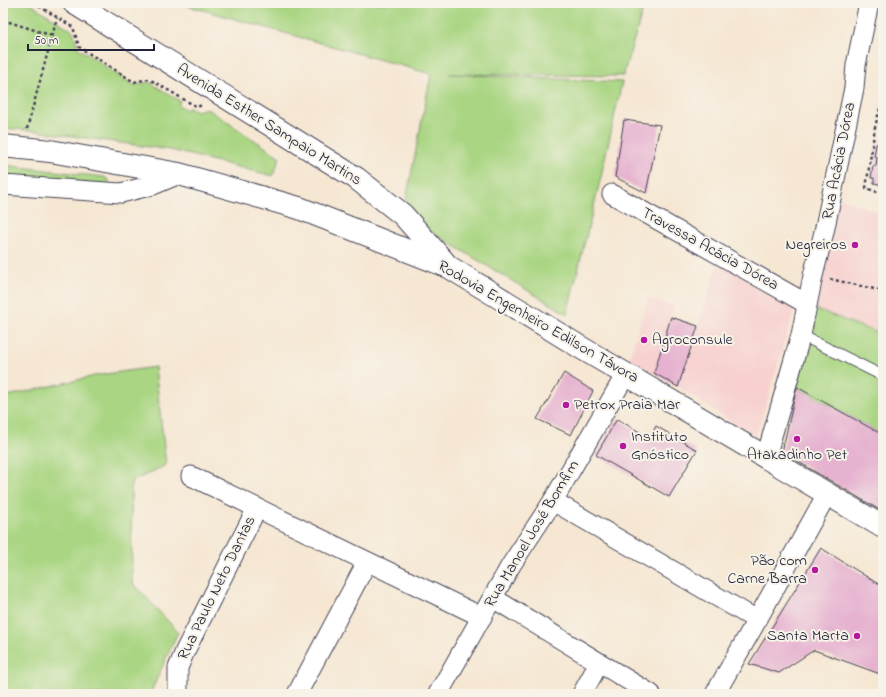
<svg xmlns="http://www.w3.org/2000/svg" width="886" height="697" viewBox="0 0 886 697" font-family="'Indie Flower',sans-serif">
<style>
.built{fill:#f7d0cf}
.green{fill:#aad683;stroke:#667c5f}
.building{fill:#e6b2d0}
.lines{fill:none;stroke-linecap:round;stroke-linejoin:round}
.lane-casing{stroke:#424052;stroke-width:12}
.street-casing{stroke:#424052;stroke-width:21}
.secondary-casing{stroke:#424052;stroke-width:24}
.path{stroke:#424052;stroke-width:2.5;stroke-dasharray:3 3;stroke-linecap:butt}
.lane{stroke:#fff;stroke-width:10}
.street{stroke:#fff;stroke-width:19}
.secondary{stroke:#fff;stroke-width:22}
.poi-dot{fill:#b5179e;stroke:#f7f3e8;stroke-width:1.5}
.labels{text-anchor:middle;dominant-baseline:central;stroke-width:4;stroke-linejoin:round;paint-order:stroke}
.street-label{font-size:16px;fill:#22223b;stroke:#f7f3e8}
.poi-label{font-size:16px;fill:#22223b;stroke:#f7f3e8;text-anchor:end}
</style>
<rect width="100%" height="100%" fill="#f7f3e8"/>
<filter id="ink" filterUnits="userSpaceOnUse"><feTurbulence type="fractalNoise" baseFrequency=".025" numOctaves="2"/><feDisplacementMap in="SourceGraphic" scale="8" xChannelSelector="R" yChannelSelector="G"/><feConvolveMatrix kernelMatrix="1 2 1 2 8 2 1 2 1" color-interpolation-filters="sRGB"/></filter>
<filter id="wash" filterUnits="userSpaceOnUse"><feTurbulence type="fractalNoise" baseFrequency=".012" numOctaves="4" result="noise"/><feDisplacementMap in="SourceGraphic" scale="16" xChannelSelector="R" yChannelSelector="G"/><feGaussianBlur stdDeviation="0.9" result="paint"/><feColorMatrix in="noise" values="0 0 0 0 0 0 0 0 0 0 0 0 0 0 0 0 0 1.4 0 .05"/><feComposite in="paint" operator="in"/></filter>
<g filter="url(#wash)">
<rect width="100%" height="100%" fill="#f6e7d3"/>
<!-- built -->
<g class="built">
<polygon points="837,197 883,214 883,335 813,308"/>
<polygon points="719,261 796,305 756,438 678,387"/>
<polygon points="648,298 674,306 654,373 629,359"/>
</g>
<!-- green -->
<g class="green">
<polygon points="3,3 29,3 73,31 78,48 133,85 149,82 180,101 178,105 187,110 189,107 197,111 206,108 280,157 273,176 171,150 29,130 3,128"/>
<polygon points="178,3 645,3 623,76 449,74 622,82 600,181 567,314 403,215 431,74"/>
<polygon points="3,165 105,177 110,182 104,185 3,178"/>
<polygon points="813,308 883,335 883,435 797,387"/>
<polygon points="155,367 166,465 131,482 132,582 178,632 150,694 3,694 3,397 99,375"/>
</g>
<g id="blocks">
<!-- building -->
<g class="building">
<polygon points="624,120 660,125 646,193 615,177"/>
<polygon points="880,141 883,141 883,185 874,183 874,178 871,178 873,166 876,166 877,157 874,157 876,144 879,145"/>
<polygon points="671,317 698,326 678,387 654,373"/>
<polygon points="564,373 593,391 571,435 537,419"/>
<polygon points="797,387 883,435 883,512 782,452"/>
<polygon points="617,419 650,438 656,426 697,450 669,497 596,455"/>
<polygon points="821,548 883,587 883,675 814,650 779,673 749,664"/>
</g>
</g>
</g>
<g filter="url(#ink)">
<use href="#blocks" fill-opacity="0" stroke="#424052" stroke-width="1"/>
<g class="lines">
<defs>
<polyline id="lane" points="801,335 883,376"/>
<g id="street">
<polyline points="3,185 121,193 153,185 179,174"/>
<polyline points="612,194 807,304"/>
<polyline points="766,457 801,335 813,276 824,232 854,88 856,65 869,3"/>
<polyline points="191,476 482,617"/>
<polyline points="553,501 757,620"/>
<polyline points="493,598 651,694"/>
<polyline points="178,694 178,668 185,651 257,508"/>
<polyline points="297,694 367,562"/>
<polyline points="438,694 511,565 553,501 626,374"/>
<polyline points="582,694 599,663"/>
<polyline points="715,694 757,620 827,494"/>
</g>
<g id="secondary">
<polyline points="74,3 356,178 403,215 446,264"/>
<polyline points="3,146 50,151 179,174 299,208 449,267 580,347 883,527"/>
</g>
</defs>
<!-- lane casing -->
<use href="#lane" class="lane-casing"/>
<!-- street casing -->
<use href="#street" class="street-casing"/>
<!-- secondary casing -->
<use href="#secondary" class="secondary-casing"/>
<!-- path -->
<g class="path">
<polyline points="34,3 73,27 79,47 134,82 149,79 197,107 202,105"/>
<polyline points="3,20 53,36"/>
<polyline points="883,97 875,127 866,188 883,194"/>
<polyline points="27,129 57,18"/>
<polyline points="830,279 883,291"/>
</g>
<!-- lane -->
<use href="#lane" class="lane"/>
<!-- street -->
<use href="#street" class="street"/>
<!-- secondary -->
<use href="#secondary" class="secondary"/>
</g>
</g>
<!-- markers -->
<g class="poi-dot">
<circle cx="855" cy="245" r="4"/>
<circle cx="644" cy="340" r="4"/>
<circle cx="566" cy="405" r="4"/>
<circle cx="797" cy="439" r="4"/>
<circle cx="623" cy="446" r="4"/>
<circle cx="815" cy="570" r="4"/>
<circle cx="857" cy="636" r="4"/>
</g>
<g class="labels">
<!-- street labels -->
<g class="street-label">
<text transform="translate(269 125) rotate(32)">Avenida Esther Sampaio Martins</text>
<text transform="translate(839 161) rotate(-79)">Rua Acácia Dórea</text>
<text transform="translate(710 249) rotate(29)">Travessa Acácia Dórea</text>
<text transform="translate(538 322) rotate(30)">Rodovia Engenheiro Edilson Távora</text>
<text transform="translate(532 534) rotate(-59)">Rua Manoel José Bomfim</text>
<text transform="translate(217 588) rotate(-64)">Rua Paulo Neto Dantas</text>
</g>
<!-- poi labels -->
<g class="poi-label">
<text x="847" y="245">Negreiros</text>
<text x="652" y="340" text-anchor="start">Agroconsule</text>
<text x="574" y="405" text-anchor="start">Petrox Praia Mar</text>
<text x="631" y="437" text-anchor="start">Instituto<tspan x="631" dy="18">Gnóstico</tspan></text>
<text x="797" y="455" text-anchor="middle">Atakadinho Pet</text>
<text x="807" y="561">Pão com<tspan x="807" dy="18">Carne Barra</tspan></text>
<text x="849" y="636">Santa Marta</text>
</g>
</g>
<!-- margin -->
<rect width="886" height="697" fill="none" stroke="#f7f3e8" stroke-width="16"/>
<!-- scale -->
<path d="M28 44v6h126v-6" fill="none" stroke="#22223b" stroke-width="2"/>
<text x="34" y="44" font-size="12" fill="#22223b" stroke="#f7f3e8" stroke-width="3" paint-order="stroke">50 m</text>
</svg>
